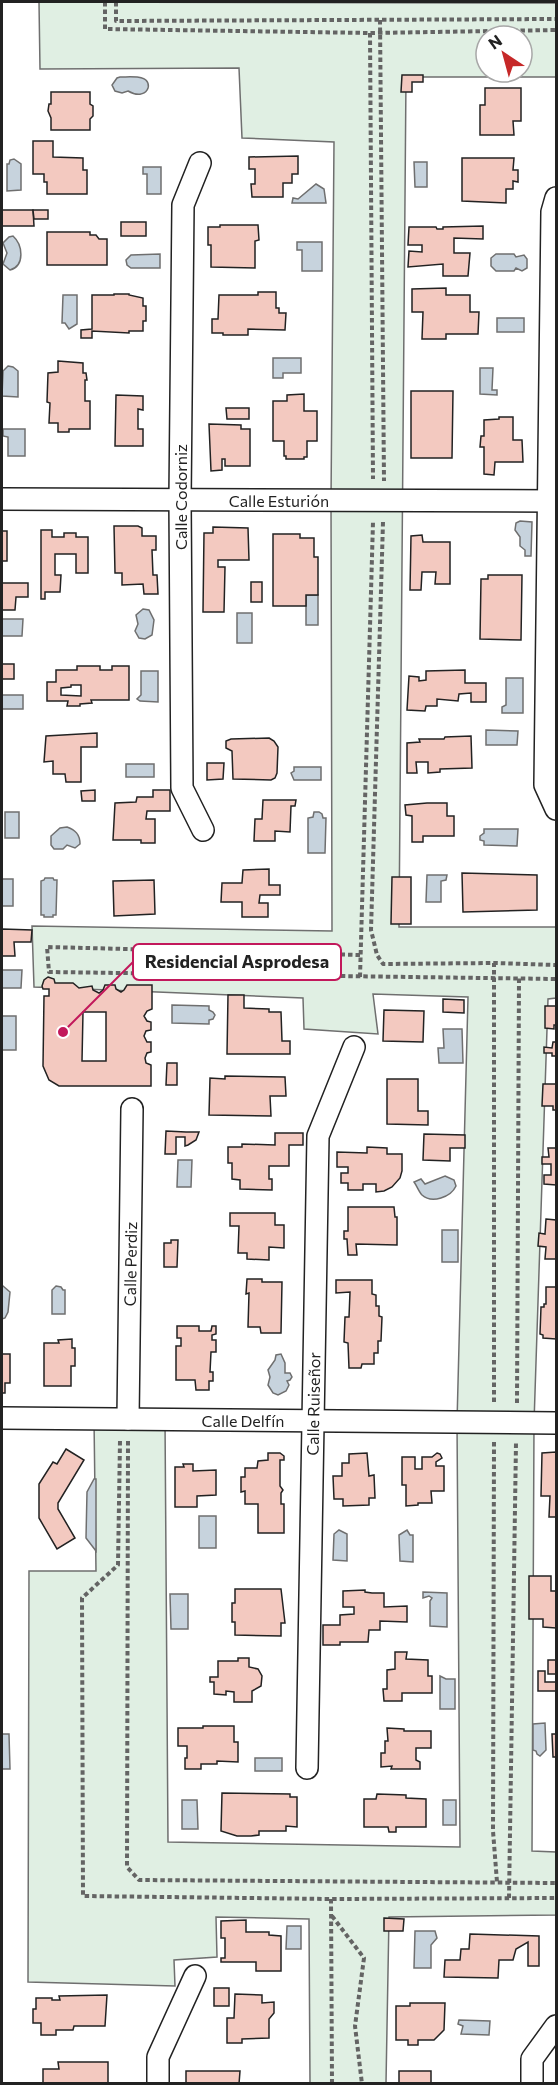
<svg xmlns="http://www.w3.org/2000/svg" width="558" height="2085" viewBox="0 0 558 2085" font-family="Commissioner,sans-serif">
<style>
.green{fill:#e0efe3;stroke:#6f6f6f;stroke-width:1.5;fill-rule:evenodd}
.water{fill:#c7d3dd;stroke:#6f6f6f;stroke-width:1.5}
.building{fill:#f3c9c0;stroke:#222;stroke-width:1.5;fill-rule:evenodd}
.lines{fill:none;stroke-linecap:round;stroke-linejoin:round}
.minor-casing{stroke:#222;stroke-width:24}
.path{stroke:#646464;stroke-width:4;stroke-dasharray:4.5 3;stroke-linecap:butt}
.minor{stroke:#fff;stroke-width:21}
.labels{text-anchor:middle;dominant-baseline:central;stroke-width:4.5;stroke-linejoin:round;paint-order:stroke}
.street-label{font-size:16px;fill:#222;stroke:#fff}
.leader{fill:none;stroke:#c2185b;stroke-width:2}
.callout-dot{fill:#c2185b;stroke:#fff;stroke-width:2}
.callout{fill:#fff;stroke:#c2185b;stroke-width:2}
.callout-label{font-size:18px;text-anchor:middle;font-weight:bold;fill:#222}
</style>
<rect width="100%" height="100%" fill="#fff"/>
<!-- green -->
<path class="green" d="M39 2 556 3V77H406L399 927H556V998L548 999 534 1423 532 1851 556 1852V1915L389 1917 386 2083H310L309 1919 216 1917 217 1957 174 1960 175 1986 28 1982 29 1571H96L94 1419H165L168 1842 460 1847 457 1422 468 997 373 994 378 1034 304 1029 303 998 34 987 32 926 332 931 331 500 334 142 242 138 239 68 40 69ZM486 36H522V72H486Z"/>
<!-- water -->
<g class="water">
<path d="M120 77C127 77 136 76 142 78 155 82 147 102 128 91L122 93 115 91 112 85 117 78Z"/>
<polygon points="14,159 21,164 21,190 7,191 7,164 9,164 10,160"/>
<polygon points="414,162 427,162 427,187 415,187"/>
<polygon points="143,167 161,167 161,194 147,194 147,174 143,174"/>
<polygon points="316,184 324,189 326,203 292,203 293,198 298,199"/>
<path d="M13 236C23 245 25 266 10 270L3 264 7 253 3 243 9 237Z"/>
<polygon points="297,242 322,242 322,271 302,271 302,250 297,250"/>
<polygon points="160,254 160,268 131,268 127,265 126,260 131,255"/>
<polygon points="496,254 514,254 516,257 524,255 527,259 527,268 522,271 516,268 514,271 496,271 491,266 491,258"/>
<polygon points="63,295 77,295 77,324 69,329 65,323 62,323"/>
<rect x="497" y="318" width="27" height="14"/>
<polygon points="273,358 301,358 301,373 283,373 283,378 273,378"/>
<polygon points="8,366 13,367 18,371 18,397 2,396 3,371"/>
<polygon points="480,368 493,368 492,390 497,390 497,395 480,394"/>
<polygon points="3,429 25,429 25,456 8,456 8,437 3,436"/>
<polygon points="520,521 532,522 531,556 525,556 525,550 520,546 520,537 515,530 516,523"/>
<rect x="306" y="595" width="12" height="30"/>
<polygon points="143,609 149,610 154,620 152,635 145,639 139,638 135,631 138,624 136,615"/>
<rect x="237" y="613" width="15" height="30"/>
<polygon points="2,619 23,619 22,636 2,636"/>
<polygon points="141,671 158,671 158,702 140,701 137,699 141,695"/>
<polygon points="506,678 523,678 523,713 502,713 502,707 506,705"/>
<rect x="2" y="695" width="21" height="14"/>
<polygon points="486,730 518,731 517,745 486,745"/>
<rect x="126" y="764" width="28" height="13"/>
<polygon points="294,767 321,767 321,780 294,780 291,773 294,771"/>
<rect x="5" y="812" width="14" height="26"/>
<polygon points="314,812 319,812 322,814 323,818 326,818 325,853 308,853 308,818 313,817"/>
<path d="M67 827C75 830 80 834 80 844L75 848 67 845 63 849H54L51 845V836L60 828Z"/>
<polygon points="484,829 518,829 517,846 484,845 484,841 480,840 480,836 484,833"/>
<polygon points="427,875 447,875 446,880 441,881 441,902 426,902"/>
<polygon points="45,878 53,878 54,880 57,880 56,915 53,915 53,917 44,917 44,915 41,915 41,881 44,880"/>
<rect x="2" y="879" width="11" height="27"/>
<polygon points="2,970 22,970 21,988 2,988"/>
<polygon points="172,1005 209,1006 209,1010 213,1012 215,1015 213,1019 209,1020 209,1024 172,1023"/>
<rect x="2" y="1016" width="14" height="34"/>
<polygon points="443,1029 462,1029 463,1063 439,1063 438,1048 444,1048"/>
<polygon points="178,1160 192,1160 191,1187 177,1187"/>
<path d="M445 1176 454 1180 456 1186C451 1197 432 1204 422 1195 419 1192 417 1186 414 1182L421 1179 425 1184Z"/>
<rect x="442" y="1230" width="16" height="32"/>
<polygon points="3,1286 10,1292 8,1312 5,1318 2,1319 2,1287"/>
<polygon points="56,1286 61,1287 63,1290 65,1290 65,1314 52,1314 52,1290"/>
<polygon points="281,1354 285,1363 285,1373 290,1373 292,1377 290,1380 287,1381 289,1385 286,1391 278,1395 273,1393 268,1385 270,1377 268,1370 275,1360 276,1355"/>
<polygon points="94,1479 96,1479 96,1551 86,1538 87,1492"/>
<rect x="199" y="1516" width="17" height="32"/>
<polygon points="339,1530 347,1534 347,1561 333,1560 334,1534"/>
<polygon points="407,1530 410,1535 413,1535 413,1562 400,1561 399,1535"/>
<polygon points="423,1592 447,1593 447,1627 430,1626 430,1601 432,1598 429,1596 423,1598"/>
<polygon points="170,1594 188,1594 188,1629 171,1629"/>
<polygon points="440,1676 446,1679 455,1679 455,1709 440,1709"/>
<polygon points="545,1723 546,1750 540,1756 537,1754 536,1751 533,1750 533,1724"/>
<polygon points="2,1734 9,1734 10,1769 2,1769"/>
<rect x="255" y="1758" width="27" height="13"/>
<polygon points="182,1800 197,1800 198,1829 182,1829"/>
<rect x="443" y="1800" width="13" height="25"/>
<polygon points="287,1926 301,1926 301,1949 286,1949"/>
<polygon points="415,1931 435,1931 437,1938 431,1945 431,1968 414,1968"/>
<polygon points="459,2020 490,2021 489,2035 461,2034 463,2026 458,2024"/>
</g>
<!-- building -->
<g class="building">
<polygon points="402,75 423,75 423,82 412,82 412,92 401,92"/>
<polygon points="485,88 521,88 521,121 513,121 514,135 480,135 480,105 485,105"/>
<polygon points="51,92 90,92 90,104 93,106 93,116 90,119 90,130 51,130 51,118 48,111 49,104 51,104"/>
<polygon points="33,141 53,141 53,157 83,158 83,170 87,170 87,194 47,194 47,182 44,182 44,174 33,174"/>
<polygon points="298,156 298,174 292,174 292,183 283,183 283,197 252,197 251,184 255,184 255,169 249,169 249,157"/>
<polygon points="462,158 514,158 513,170 518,170 518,182 513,181 513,189 506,189 506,203 462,201"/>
<polygon points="2,210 33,210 34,226 2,226"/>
<polygon points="33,210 48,210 48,219 34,219"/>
<rect x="121" y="222" width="25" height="14"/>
<polygon points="220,225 258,225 259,240 255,241 255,268 211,267 211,245 208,245 208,227 220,227"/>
<polygon points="483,226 483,239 454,238 454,253 470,253 468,276 443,276 443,264 408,267 409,251 422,252 422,245 408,245 409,227 436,227 437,229 443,229 443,227"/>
<polygon points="47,232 90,232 90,235 96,235 99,239 107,239 107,265 47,265"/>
<polygon points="446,288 446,295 470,295 470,312 479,312 478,334 446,334 446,339 422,339 423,312 412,312 412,289"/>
<polygon points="258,292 276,292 276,308 279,308 279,313 286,313 285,330 248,329 248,335 223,335 223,333 212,333 212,319 218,319 219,295 258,295"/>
<polygon points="114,294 129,294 129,295 143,298 143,306 146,306 146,321 143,321 143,331 129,331 129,333 92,331 92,338 81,338 81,330 92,329 92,295 114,295"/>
<polygon points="58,361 83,363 83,373 86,373 87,380 85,380 85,401 90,401 90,429 69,429 69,432 58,432 58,423 49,423 50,403 47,402 48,373 58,372"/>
<polygon points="411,391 453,391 452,458 411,458"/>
<polygon points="304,394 304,411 317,411 317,441 307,441 307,457 304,457 304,459 286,459 286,456 284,456 284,441 273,441 273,401 287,401 287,395"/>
<polygon points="116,395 143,396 143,410 138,409 138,429 143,429 143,446 115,446"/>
<polygon points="226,408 249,408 249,419 227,419"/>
<polygon points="499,417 513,417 513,440 522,440 523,462 495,462 494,475 484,474 484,447 480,447 481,436 484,436 484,420 499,419"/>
<polygon points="209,424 241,425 241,429 250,429 250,466 225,466 225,459 222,459 222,470 211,471"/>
<polygon points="114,526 138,526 142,528 142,536 156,536 156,550 152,550 153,575 157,575 158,594 144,594 143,584 122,585 122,573 115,573"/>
<polygon points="213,527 248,528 249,560 218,560 218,567 225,567 224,612 203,612 204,533 213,533"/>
<polygon points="41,530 52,530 52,537 64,537 64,533 76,533 76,537 88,537 88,573 76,573 76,554 55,554 55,575 61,575 60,592 45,592 45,599 41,599"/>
<rect x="2" y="531" width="5" height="30"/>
<polygon points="273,534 300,534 300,538 314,538 314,557 318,557 318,595 306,595 306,606 273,606"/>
<polygon points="422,535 423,542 450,542 450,584 435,584 436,572 422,572 421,590 410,590 411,536"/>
<polygon points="488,575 522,575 521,640 480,639 481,579 488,579"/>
<rect x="251" y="582" width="11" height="20"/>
<polygon points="2,583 28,583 28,597 16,597 15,610 2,610"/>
<rect x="2" y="664" width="12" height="15"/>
<path d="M77 666H100V670H112V666H129V700H91L92 703 80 704V706H67L68 701H47V682H56V670H77ZM71 685H81V696L61 695V688L71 687Z"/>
<polygon points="465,670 465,683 486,683 486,702 471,702 471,693 459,694 458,701 437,699 437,706 426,706 425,711 407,710 409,676 419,677 419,681 426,680 426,671"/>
<polygon points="97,733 97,747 81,747 81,782 66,782 65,774 53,774 53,761 44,762 46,736"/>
<polygon points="471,736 472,768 440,769 440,772 428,773 428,762 416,762 417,773 407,773 407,743 420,742 419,739 444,739 445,737"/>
<polygon points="269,738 274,741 278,747 277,773 275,778 271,780 233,779 232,751 226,748 226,741 231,739"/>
<polygon points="207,763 224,763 223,779 207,780"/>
<polygon points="95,790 95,801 82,801 81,791"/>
<polygon points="153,790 170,790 170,811 147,811 146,819 155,819 155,843 141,843 141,840 113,840 115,803 136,802 137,797 153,797"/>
<polygon points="263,800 296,800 295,806 291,806 290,832 275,831 275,841 254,841 255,819 262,819"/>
<polygon points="427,803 447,803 447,816 454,816 454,836 423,836 423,842 412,842 412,816 406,815 405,805"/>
<polygon points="269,869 269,885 280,885 280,895 260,895 259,903 268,903 268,917 242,917 242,902 221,902 222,883 242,883 243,870"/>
<polygon points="462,873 537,875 537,910 463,912"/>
<polygon points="392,877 411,877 411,924 391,924"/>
<polygon points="154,880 155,914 114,916 113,881"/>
<polygon points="2,929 32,930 31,942 14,942 15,956 2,956"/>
<path d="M48 977 54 979 55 983H73L79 988 92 986 93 990 99 993 103 990 105 985H115L116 989 121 992 124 990 127 985H152V1009L147 1011 144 1016 147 1021 151 1022V1030L146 1031 144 1036 147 1042H151V1052L147 1053 145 1058 146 1063 151 1065V1086H59L49 1080 43 1066 44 996H49V989H43L42 986 44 980ZM83 1012H106V1061H82Z"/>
<polygon points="228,995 244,995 244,1008 269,1009 269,1012 281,1012 282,1041 290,1041 290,1054 227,1054"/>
<polygon points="443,999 464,1000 464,1013 443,1012"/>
<polygon points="545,1006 556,1006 556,1025 554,1025 554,1029 545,1028"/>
<polygon points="384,1010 424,1011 423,1042 383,1041"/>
<polygon points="553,1042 556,1042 556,1056 552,1056 552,1053 544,1053 544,1047 552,1048"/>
<polygon points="167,1063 177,1063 177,1085 166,1085"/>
<polygon points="225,1076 285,1077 286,1096 270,1096 271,1116 209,1115 210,1078 225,1079"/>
<polygon points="387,1079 418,1079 418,1111 428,1111 428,1125 387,1124"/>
<polygon points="543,1084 556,1084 556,1110 553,1110 553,1106 542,1106"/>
<polygon points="166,1131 186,1132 199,1132 196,1140 188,1145 185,1146 185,1137 176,1137 176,1154 165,1154"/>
<polygon points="275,1133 303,1133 303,1145 289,1145 289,1166 269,1166 269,1179 272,1179 272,1190 240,1189 240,1180 232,1179 232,1163 228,1163 228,1147 242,1147 242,1144 275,1145"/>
<polygon points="424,1134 465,1135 465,1148 450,1148 450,1161 423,1160"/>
<polygon points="367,1147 387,1148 387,1154 402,1154 402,1171 400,1178 392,1187 384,1191 376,1192 376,1184 363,1184 363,1190 348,1190 348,1183 341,1183 341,1173 348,1173 348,1167 337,1167 337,1152 367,1153"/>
<polygon points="548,1148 556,1148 556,1185 544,1184 544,1175 551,1175 551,1164 542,1164 542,1157 549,1157"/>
<polygon points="348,1207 394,1207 395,1217 397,1217 397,1245 356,1244 357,1255 348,1255 347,1239 344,1239 344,1231 348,1231"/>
<polygon points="230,1213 275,1213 275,1225 284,1225 284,1248 269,1247 269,1260 247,1259 247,1253 238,1253 239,1226 230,1226"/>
<polygon points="546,1219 556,1220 556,1259 545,1259 546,1247 538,1246 539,1233 545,1234"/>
<polygon points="171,1240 178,1240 177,1267 164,1267 164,1243 171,1243"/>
<polygon points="247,1279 262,1279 262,1282 282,1282 281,1333 261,1333 260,1327 248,1327 249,1293 246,1294"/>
<polygon points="336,1280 372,1280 372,1294 376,1295 376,1306 379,1306 379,1316 382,1317 381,1341 378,1341 378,1353 374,1353 374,1364 362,1364 361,1368 349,1368 348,1343 344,1342 345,1317 349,1317 350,1292 336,1293"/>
<polygon points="546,1287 556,1287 556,1339 543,1338 543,1335 540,1334 541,1307 544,1307 544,1304 546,1304"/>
<polygon points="177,1326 199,1326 199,1331 211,1331 212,1326 216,1326 216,1334 212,1335 212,1340 216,1340 216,1352 211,1352 210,1372 213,1372 213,1381 209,1381 209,1390 196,1390 195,1380 176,1380 176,1346 181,1346 181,1338 177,1338"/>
<polygon points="72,1339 72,1348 75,1348 75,1366 71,1366 71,1386 44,1386 44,1343 59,1343 58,1340"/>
<polygon points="2,1354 10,1354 10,1383 5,1383 5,1393 2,1393"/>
<polygon points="66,1449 84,1460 58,1503 58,1509 75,1538 57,1549 39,1518 39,1484 53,1462 57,1464"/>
<polygon points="556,1452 556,1517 549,1517 550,1496 541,1496 542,1453"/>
<polygon points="268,1453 280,1453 284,1456 284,1460 280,1460 280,1486 283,1490 281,1493 281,1504 284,1504 284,1533 258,1533 258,1504 245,1504 245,1491 241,1492 241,1477 245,1477 245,1468 257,1468 258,1461 268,1460"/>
<polygon points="367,1453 369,1476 374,1475 375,1498 369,1498 369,1505 343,1506 343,1499 334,1499 333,1476 342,1476 342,1463 349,1463 349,1454"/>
<polygon points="437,1453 440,1454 442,1458 436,1462 436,1466 444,1466 444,1491 431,1491 432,1503 418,1503 418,1505 406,1506 406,1485 402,1485 402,1457 415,1457 415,1469 422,1469 422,1457 432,1457"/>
<polygon points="183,1464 193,1464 193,1471 216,1470 216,1495 197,1496 197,1507 175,1507 175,1467 184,1467"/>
<polygon points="529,1576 551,1576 551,1591 556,1591 556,1628 543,1627 543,1619 529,1619"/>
<polygon points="235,1589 281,1589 285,1623 281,1623 281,1636 235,1635 235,1622 232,1622 232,1603 235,1603"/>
<polygon points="365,1590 365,1592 372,1593 384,1593 384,1607 407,1606 407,1622 380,1621 380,1630 369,1630 368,1642 340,1642 340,1645 323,1645 323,1625 340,1625 340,1615 354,1614 354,1607 343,1607 343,1591"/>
<polygon points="395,1652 407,1652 406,1659 428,1660 428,1676 432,1676 432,1693 402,1693 402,1701 384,1701 383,1689 387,1689 387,1670 395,1669"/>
<polygon points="238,1658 249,1658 249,1667 258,1669 262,1676 261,1686 252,1691 252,1702 234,1702 234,1692 226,1691 226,1695 214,1694 214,1682 210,1682 210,1677 218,1677 218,1661 238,1661"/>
<polygon points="548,1660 556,1660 556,1691 538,1691 538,1671 545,1671 545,1682 556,1682 556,1674 548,1674"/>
<polygon points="203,1726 234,1726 234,1742 238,1742 238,1762 217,1761 217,1764 201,1764 201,1769 185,1769 185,1758 187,1758 187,1746 178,1746 178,1728 203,1728"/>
<polygon points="387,1728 404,1729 404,1731 431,1731 431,1748 416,1748 416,1760 420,1762 420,1769 391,1769 392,1766 381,1767 381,1753 385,1753 385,1741 388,1741"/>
<polygon points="552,1734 556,1734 556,1757 553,1757"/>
<polygon points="222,1793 290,1794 290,1797 297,1797 297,1827 286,1826 286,1831 259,1831 259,1835 251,1836 237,1836 221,1831"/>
<polygon points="377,1794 406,1795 406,1798 426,1799 426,1827 396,1827 396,1832 389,1832 388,1827 364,1827 364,1799 376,1799"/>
<polygon points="384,1918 404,1919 403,1931 384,1931"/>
<polygon points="246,1920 246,1932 269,1932 269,1935 281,1936 281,1971 256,1971 256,1962 221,1962 221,1958 225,1958 225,1938 221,1938 221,1921"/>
<polygon points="470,1934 539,1936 539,1966 528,1966 528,1942 516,1949 513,1960 499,1960 498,1978 444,1977 445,1960 460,1960 461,1949 469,1949"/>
<rect x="214" y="1988" width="15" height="18"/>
<polygon points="235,1994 262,1995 262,2003 274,2002 274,2013 269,2019 269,2038 242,2039 242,2043 227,2043 227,2018 234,2018"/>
<polygon points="107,1995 105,2026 74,2026 73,2030 56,2030 56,2035 41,2035 41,2023 33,2023 33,2009 36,2009 36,1998 52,1998 52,2000 60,2000 59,1996"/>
<polygon points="410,2003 445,2003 444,2030 434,2040 418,2040 418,2045 408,2045 408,2040 396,2040 396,2006 410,2006"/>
<polygon points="58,2062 108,2062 108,2084 43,2084 43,2069 59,2069"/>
<polygon points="186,2071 240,2071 239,2084 186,2084"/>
<rect x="399" y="2071" width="32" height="13"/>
</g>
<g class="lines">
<defs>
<g id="minor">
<polyline points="200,163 183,205 180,500 182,788 203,830"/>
<polyline points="556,198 552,212 545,785 556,809"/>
<polyline points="2,499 556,501"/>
<polyline points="2,1418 556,1423"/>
<polyline points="128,1419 132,1109"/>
<polyline points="307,1768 318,1136 354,1047"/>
<polyline points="158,2084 158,2057 195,1976"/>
<polyline points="532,2084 532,2059 556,2026"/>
</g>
</defs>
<!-- minor casing -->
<use href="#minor" class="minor-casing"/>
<!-- path -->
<g class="path">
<polyline points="105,2 105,29 370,33 556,30"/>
<polyline points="116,2 116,21 556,19"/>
<polyline points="380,20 384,481"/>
<polyline points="370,33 373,479"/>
<polyline points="383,522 371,930 377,955 383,964 494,963 556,965"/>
<polyline points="360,955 47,947 49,972 556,979"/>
<polyline points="360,977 373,522"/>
<polyline points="494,1402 494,963"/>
<polyline points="517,1403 519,978"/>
<polyline points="120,1441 118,1565 82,1598 83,1896 331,1899 556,1898"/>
<polyline points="128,1441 127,1867 139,1880 556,1883"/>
<polyline points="494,1442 493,1831 497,1882"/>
<polyline points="509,1898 516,1443"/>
<polyline points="331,1899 332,2084"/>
<polyline points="332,1916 364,1958 355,2026 362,2084"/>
</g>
<!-- minor -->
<use href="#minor" class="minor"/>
</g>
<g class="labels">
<!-- street labels -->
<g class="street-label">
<text transform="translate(180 497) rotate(-90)">Calle Codorniz</text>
<text x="279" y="500">Calle Esturión</text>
<text transform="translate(130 1264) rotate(-89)">Calle Perdiz</text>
<text transform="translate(313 1404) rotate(-89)">Calle Ruiseñor</text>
<text x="243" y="1420">Calle Delfín</text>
</g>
</g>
<!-- callouts -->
<path class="leader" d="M63 1032L133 962"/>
<circle class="callout-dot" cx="63" cy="1032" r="6"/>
<rect class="callout" x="133" y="944" width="208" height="36" rx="6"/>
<g class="callout-label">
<text x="237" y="968">Residencial Asprodesa</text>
</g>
<!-- border -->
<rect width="558" height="2085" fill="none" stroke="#222222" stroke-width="6"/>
<!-- north arrow -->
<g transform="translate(504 54) rotate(324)"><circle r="28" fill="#ffffff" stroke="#a7a7a7" stroke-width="1.5"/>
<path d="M0-4.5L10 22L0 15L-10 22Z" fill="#c62828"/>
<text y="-9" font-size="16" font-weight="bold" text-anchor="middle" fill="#222222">N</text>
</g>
</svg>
